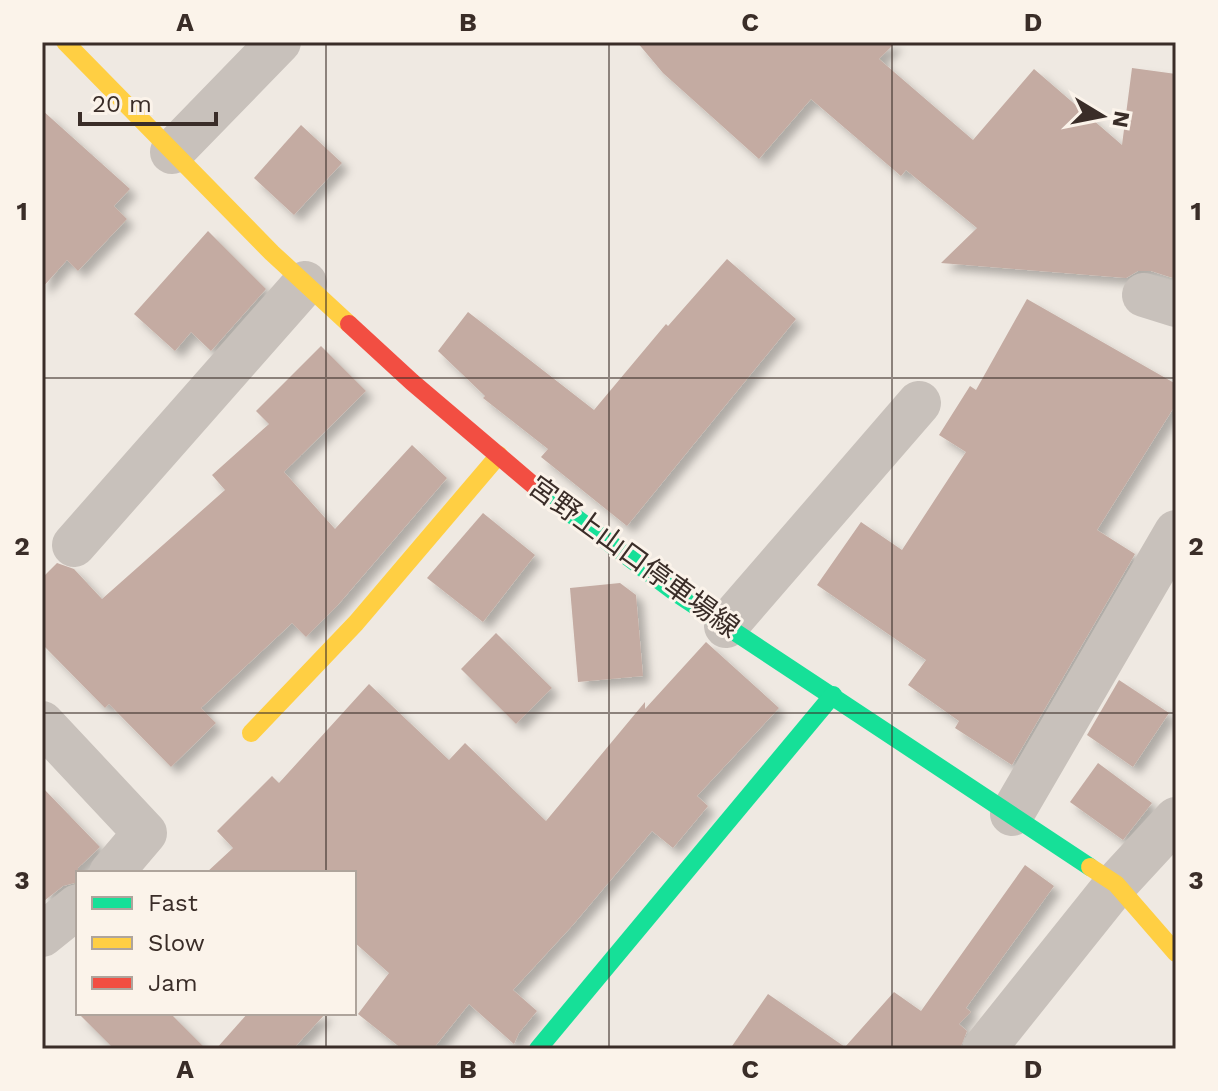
<svg xmlns="http://www.w3.org/2000/svg" width="1218" height="1091" viewBox="0 0 1218 1091" font-family="'Work Sans','Noto Sans JP',sans-serif">
<style>
.building{fill:#c4aba2;filter:url(#shadow)}
.lines{fill:none;stroke-linecap:round;stroke-linejoin:round}
.street{stroke:#c8c1bb;stroke-width:44}
.fast{stroke:#16e098;stroke-width:18}
.slow{stroke:#ffcf43;stroke-width:18}
.jam{stroke:#f24e42;stroke-width:18}
.grid{fill:none;stroke:#3a2d28;stroke-width:2;stroke-opacity:0.55}
.labels{text-anchor:middle;dominant-baseline:central;stroke-width:6;stroke-linejoin:round;paint-order:stroke}
.street-label{font-size:28px;fill:#3a2d28;stroke:#fbf3ea}
.neatline{fill:none;stroke:#3a2d28;stroke-width:3}
.grid-label{font-size:26px;text-anchor:middle;font-weight:bold;fill:#3a2d28}
</style>
<defs>
<filter id="shadow"><feDropShadow dx="7" dy="7" stdDeviation="4" flood-color="#0004"/></filter>
</defs>
<rect width="100%" height="100%" fill="#efe9e2"/>
<!-- building -->
<g class="building">
<polygon points="637,42 896,42 879,59 973,140 1034,69 1122,145 1132,68 1176,74 1176,279 1151,271 1138,271 1126,278 941,263 977,228 906,170 901,176 811,99 759,159 663,73"/>
<polygon points="42,110 130,189 114,206 127,219 78,271 67,260 42,288"/>
<polygon points="301,125 342,163 294,215 254,178"/>
<polygon points="208,231 266,289 211,351 191,332 175,351 134,314"/>
<polygon points="727,259 796,319 627,526 541,457 548,449 483,398 485,396 438,351 468,312 594,410 666,324 668,326"/>
<polygon points="1027,299 1176,384 1176,404 1097,530 1135,554 1012,765 955,728 959,721 908,685 926,660 817,585 861,522 902,550 966,452 939,435 970,386 976,390"/>
<polygon points="321,346 366,391 284,472 335,529 412,445 447,478 337,606 306,637 292,623 201,708 216,723 171,767 109,704 105,708 42,644 42,578 57,563 74,569 102,599 225,490 212,475 269,424 256,411"/>
<polygon points="483,513 535,555 483,622 427,578"/>
<polygon points="620,583 636,595 643,676 578,682 570,588"/>
<polygon points="496,633 552,688 516,724 461,669"/>
<polygon points="706,642 779,708 697,796 708,806 673,848 652,831 572,926 513,990 537,1011 519,1033 514,1044 469,1004 433,1049 402,1049 358,1014 389,973 354,942 354,873 206,873 233,848 217,831 272,776 279,783 369,684 449,760 465,743 546,821 645,702 645,709"/>
<polygon points="1119,680 1169,713 1133,767 1087,735"/>
<polygon points="1098,763 1152,803 1123,840 1070,802"/>
<polygon points="42,787 100,847 78,868 78,882 63,886 44,901 42,898"/>
<polygon points="1025,865 1054,886 966,1008 971,1012 959,1024 967,1031 960,1049 730,1049 768,994 845,1047 894,992 921,1011"/>
<polygon points="78,1013 170,1013 206,1049 114,1049"/>
<polygon points="248,1013 326,1013 293,1049 216,1049"/>
</g>
<g class="lines">
<!-- street -->
<g class="street">
<polyline points="172,152 279,42"/>
<polyline points="1144,295 1176,305"/>
<polyline points="74,545 305,283"/>
<polyline points="726,626 919,403"/>
<polyline points="42,723 145,833 111,873"/>
<polyline points="1012,814 1176,532"/>
<polyline points="42,935 78,906"/>
<polyline points="984,1049 1116,884 1176,819"/>
</g>
<!-- fast -->
<g class="fast">
<polyline points="539,490 676,593 1090,867"/>
<polyline points="538,1049 833,695"/>
</g>
<!-- slow -->
<g class="slow">
<polyline points="65,42 272,253 349,324"/>
<polyline points="251,733 356,623 499,455"/>
<polyline points="1090,867 1116,884 1176,953"/>
</g>
<!-- jam -->
<polyline class="jam" points="349,324 412,382 539,490"/>
</g>
<!-- grid -->
<path class="grid" d="M326 42V873M609 42V1049M892 42V1049M42 378H1176M42 713H1176M326 1013V1049"/>
<g class="labels">
<!-- street labels -->
<g class="street-label">
<text transform="translate(634 557) rotate(36)">宮野上山口停車場線</text>
</g>
</g>
<!-- border -->
<rect width="1218" height="1091" fill="none" stroke="#fbf3ea" stroke-width="88"/>
<!-- legend -->
<rect x="76" y="871" width="280" height="144" fill="#fbf3ea" stroke="#aea49c" stroke-width="2"/>
<rect x="92" y="897" width="40" height="12" fill="#16e098" stroke="#aea49c" stroke-width="2"/>
<text x="148" y="911" font-size="24" fill="#3a2d28">Fast</text>
<rect x="92" y="937" width="40" height="12" fill="#ffcf43" stroke="#aea49c" stroke-width="2"/>
<text x="148" y="951" font-size="24" fill="#3a2d28">Slow</text>
<rect x="92" y="977" width="40" height="12" fill="#f24e42" stroke="#aea49c" stroke-width="2"/>
<text x="148" y="991" font-size="24" fill="#3a2d28">Jam</text>
<!-- north arrow -->
<g transform="translate(1102 116) rotate(100)" stroke="#fbf3ea" stroke-width="6" paint-order="stroke">
<path d="M0-6L14 30L0 20L-14 30Z" fill="#3a2d28"/>
<text y="-12" font-size="22" font-weight="bold" text-anchor="middle" fill="#3a2d28">N</text>
</g>
<!-- scale -->
<path d="M80 112v12h136v-12" fill="none" stroke="#3a2d28" stroke-width="4"/>
<text x="92" y="112" font-size="24" fill="#3a2d28" stroke="#fbf3ea" stroke-width="6" paint-order="stroke">20 m</text>
<rect x="44" y="44" width="1130" height="1003" class="neatline"/>
<g class="grid-label">
<text x="185" y="31">A</text>
<text x="468" y="31">B</text>
<text x="750" y="31">C</text>
<text x="1033" y="31">D</text>
<text x="22" y="220">1</text>
<text x="1196" y="220">1</text>
<text x="22" y="555">2</text>
<text x="1196" y="555">2</text>
<text x="22" y="889">3</text>
<text x="1196" y="889">3</text>
<text x="185" y="1078">A</text>
<text x="468" y="1078">B</text>
<text x="750" y="1078">C</text>
<text x="1033" y="1078">D</text>
</g>
</svg>
